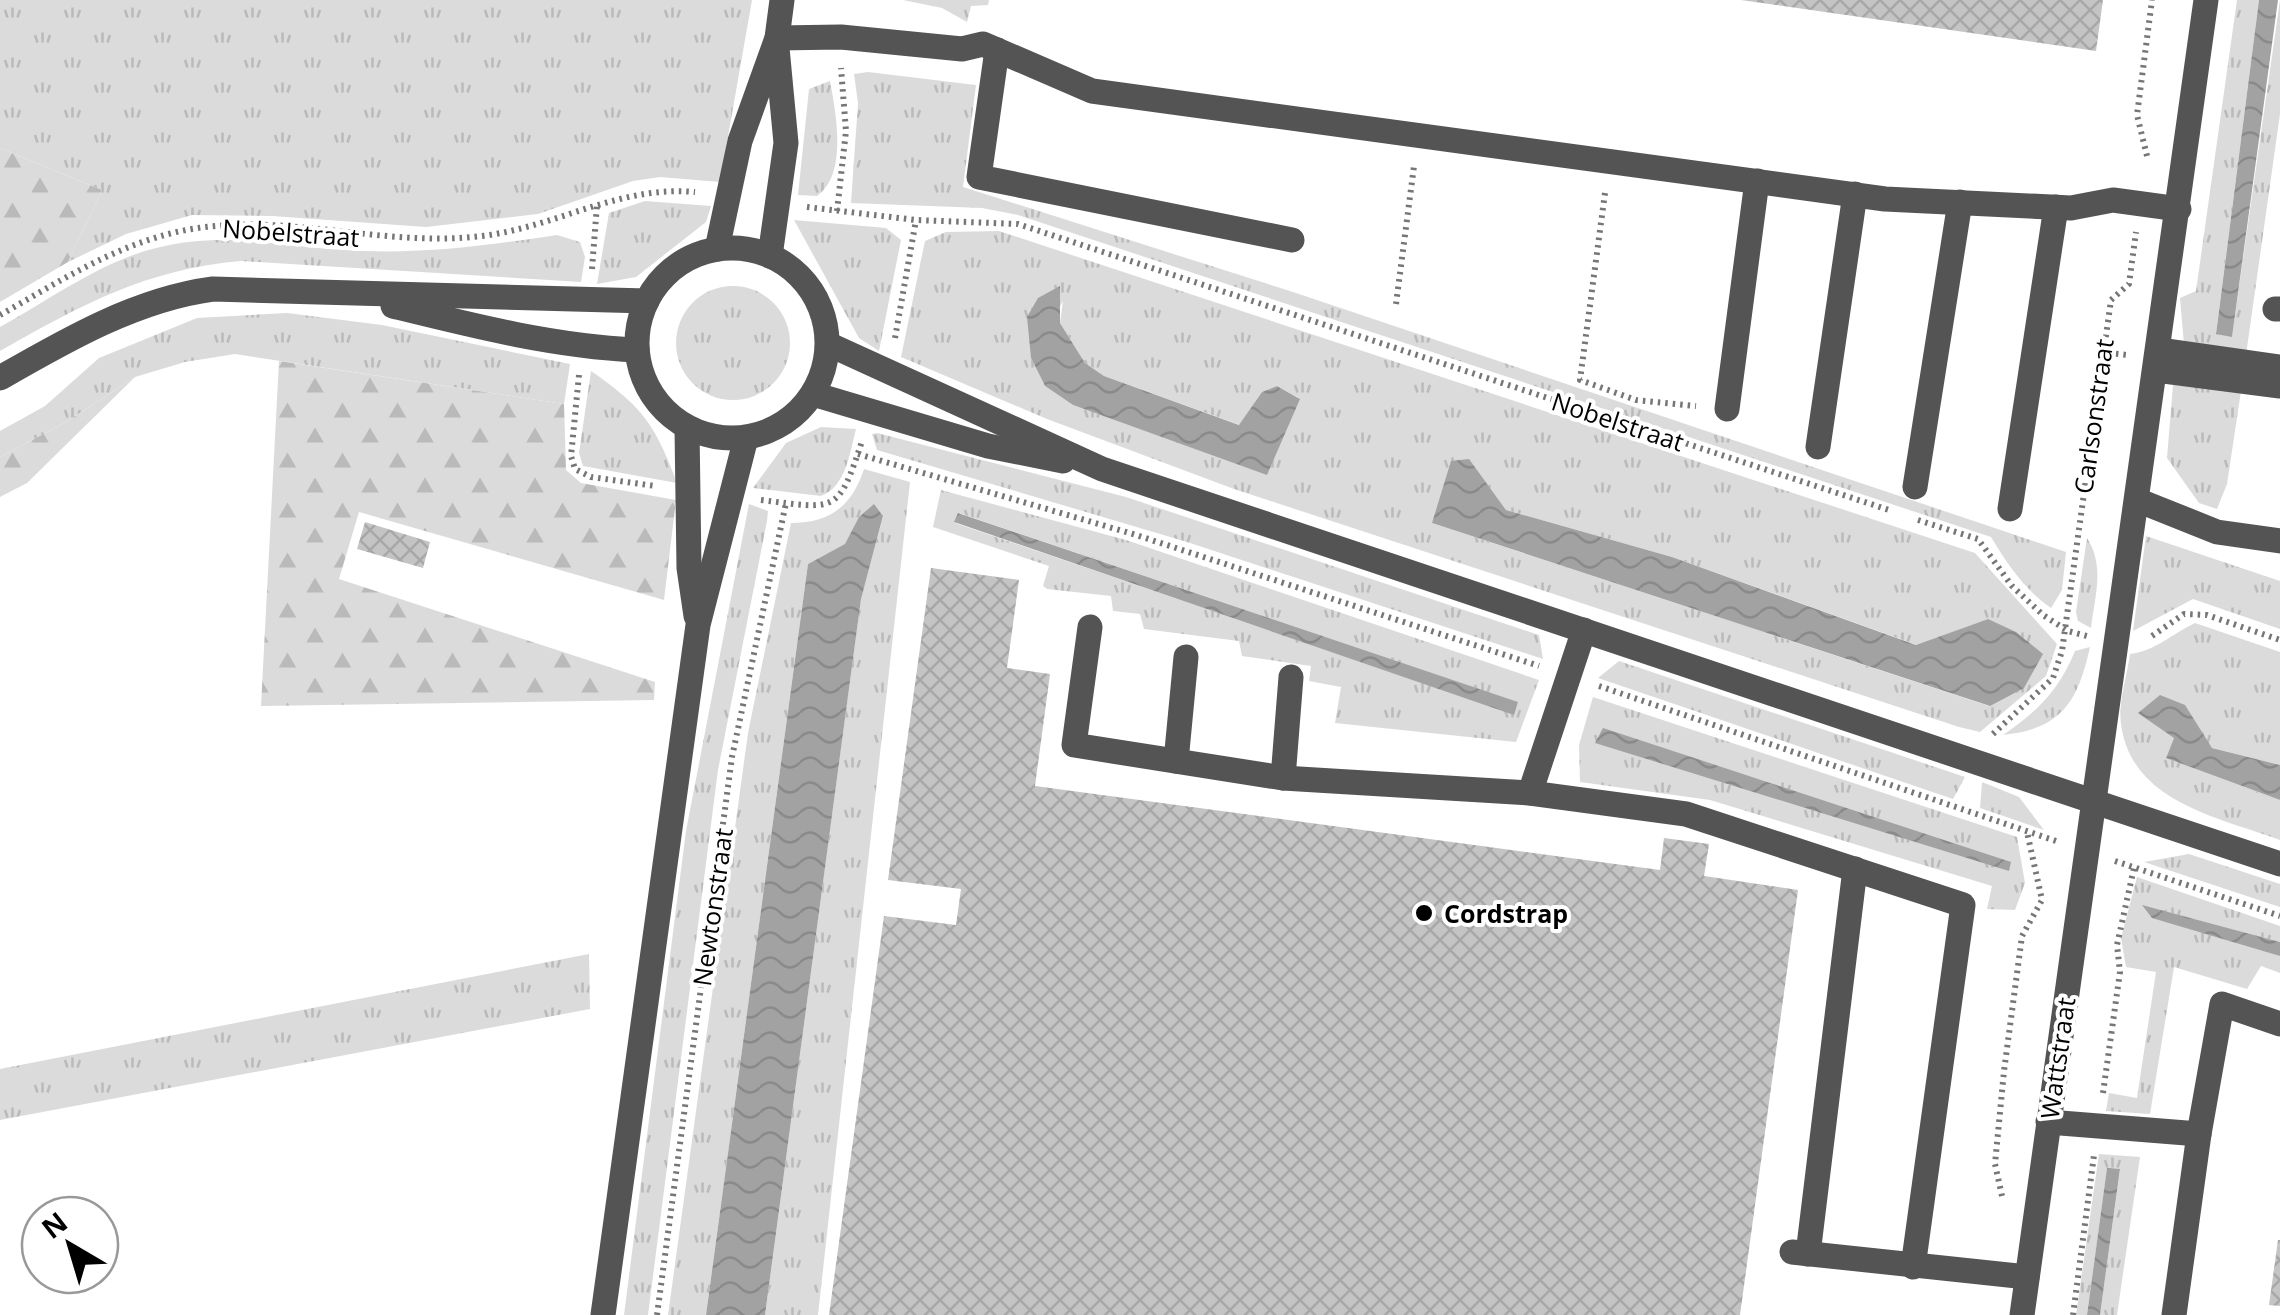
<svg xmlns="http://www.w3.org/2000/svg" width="2280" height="1315" viewBox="0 0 2280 1315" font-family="'Open Sans',sans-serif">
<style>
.grass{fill:url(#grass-tufts);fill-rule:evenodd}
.forest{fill:url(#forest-firs)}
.water{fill:url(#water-waves)}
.building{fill:url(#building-cross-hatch)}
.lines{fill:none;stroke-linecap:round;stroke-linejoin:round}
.path{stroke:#767676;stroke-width:6;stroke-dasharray:2.5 5;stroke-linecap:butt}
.minor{stroke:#545454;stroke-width:25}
.poi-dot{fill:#000;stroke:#fff;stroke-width:4}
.labels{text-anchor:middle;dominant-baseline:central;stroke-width:8;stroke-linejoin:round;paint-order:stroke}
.street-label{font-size:25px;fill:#000;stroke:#fff}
.poi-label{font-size:25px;font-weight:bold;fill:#000;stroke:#fff;text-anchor:start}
</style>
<defs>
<pattern id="grass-tufts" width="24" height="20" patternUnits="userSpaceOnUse" patternTransform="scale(2.5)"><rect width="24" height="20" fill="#dbdbdb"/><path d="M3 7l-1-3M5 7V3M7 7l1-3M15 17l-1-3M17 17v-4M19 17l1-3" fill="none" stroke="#bababa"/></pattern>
<pattern id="forest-firs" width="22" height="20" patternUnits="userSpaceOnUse" patternTransform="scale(2.5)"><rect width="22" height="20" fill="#dbdbdb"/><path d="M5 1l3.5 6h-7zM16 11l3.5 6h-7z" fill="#bababa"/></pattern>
<pattern id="water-waves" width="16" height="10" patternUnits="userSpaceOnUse" patternTransform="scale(2.5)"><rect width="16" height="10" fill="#a2a2a2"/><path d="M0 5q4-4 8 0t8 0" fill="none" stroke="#8a8a8a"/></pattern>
<pattern id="building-cross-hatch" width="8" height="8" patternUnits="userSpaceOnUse" patternTransform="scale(2.5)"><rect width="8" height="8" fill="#c4c4c4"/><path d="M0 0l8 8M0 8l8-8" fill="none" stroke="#a7a7a7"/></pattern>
</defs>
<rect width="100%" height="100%" fill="#fff"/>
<!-- grass -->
<g class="grass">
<polygon points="0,0 752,0 720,182 660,177 633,181 538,214 426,227 272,216 192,215 126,234 68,262 102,190 0,148"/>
<polygon points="903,0 989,0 988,5 971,6 967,22 942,8"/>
<polygon points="2237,0 2259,0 2216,333 2232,336 2280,0 2280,114 2246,355 2184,345 2180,298 2196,291"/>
<path d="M868 72 976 85 963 187 1293 292 2066 552 2062 590 2051 608C2024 589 2008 565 1991 537L1018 215 982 208 851 203 858 103 854 74Z"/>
<path d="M830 81C836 113 848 175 817 196L798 195 809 89Z"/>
<polygon points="645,201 711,206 706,222 636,277 597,284 609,213"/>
<polygon points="794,220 886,228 901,240 879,351 859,338"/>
<path d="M999 231 1975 553 2057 644 2046 676 1980 732 1959 727 1234 489 1047 419 901 357 925 241 946 232ZM1063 301 1060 323 1085 363 1104 376 1240 425 1262 392 1277 386 1299 398 1267 474 1073 405 1045 386 1031 358ZM1469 460 1506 510 1672 557 1917 645 1988 619 1989 706 1432 523Z"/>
<path d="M557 235 580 242 585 257 581 282 241 261C147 269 81 305 0 351V327C49 300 102 261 156 248 225 231 276 246 345 250 417 255 485 246 557 235Z"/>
<circle cx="733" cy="343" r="57"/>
<polygon points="287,313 382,325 570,364 564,404 235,354 185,362 135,377 66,422 0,457 0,431 45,406 99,358 197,318"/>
<path d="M591 371C643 407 655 425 677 483L583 466 579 453Z"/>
<polygon points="2173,385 2241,391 2227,484 2217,509 2199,503 2167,458"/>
<path d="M821 427 856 429C850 452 846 487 821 496L753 488 786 443Z"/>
<polygon points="877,433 1126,497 1539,635 1543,659 1187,542 877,450 872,434"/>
<path d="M864 469 910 482 818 1315H765L861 598 883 517H859L846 544 808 564 706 1315H668L748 733 791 523C830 523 852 506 864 469Z"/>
<path d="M941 490 1126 540 1539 680 1516 742 1335 723 1341 687 1309 681 1311 666 1242 656 1239 641 1144 629 1140 614 1113 611 1111 596 1047 589 1043 586 1049 566 933 527ZM959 513 1517 702 1514 714 955 523Z"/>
<polygon points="749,504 768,511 767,521 718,770 648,1315 624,1315 686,831"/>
<polygon points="2146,536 2280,581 2280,629 2193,599 2133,631"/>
<path d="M2087 538C2105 566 2095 596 2091 628L2078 621 2076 612Z"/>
<path d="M2195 623 2280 652V765L2212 748 2201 733 2174 738 2166 758 2280 800V840C2218 817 2131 802 2121 724 2118 703 2127 676 2130 654 2155 651 2172 634 2195 623Z"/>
<path d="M2090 647C2078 701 2062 729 2003 735 2038 711 2059 690 2075 651Z"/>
<polygon points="1619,661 1965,777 1953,799 1598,678"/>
<polygon points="1593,697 2017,837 2025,883 2015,910 1987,909 1992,886 1710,800 1580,782 1579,745"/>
<polygon points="1982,782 2019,797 2044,830 1980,808"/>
<polygon points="2189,854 2280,884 2280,907 2144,862"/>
<polygon points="2137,877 2280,926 2280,942 2144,906 2280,956 2280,973 2261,966 2247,989 2174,967 2150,1114 2106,1111 2109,1093 2137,1098 2156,972 2126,967 2121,938"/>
<polygon points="589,954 590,1009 0,1120 0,1069"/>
<polygon points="2099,1154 2140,1157 2117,1315 2100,1315 2120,1170 2107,1169 2087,1315 2076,1315"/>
</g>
<!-- forest -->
<g class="forest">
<polygon points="0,148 102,190 68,262 0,302"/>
<polygon points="279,361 564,404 566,470 581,483 676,500 664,600 359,512 339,579 655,682 654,700 261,706"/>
<polygon points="135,377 27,483 0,497 0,457 66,422"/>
</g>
<!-- water -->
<g class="water">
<polygon points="2259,0 2278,0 2232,337 2216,334"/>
<polygon points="1060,286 1060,323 1085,363 1104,376 1239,425 1262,392 1277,386 1300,399 1267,475 1073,405 1045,386 1031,358 1027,317 1038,298"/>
<polygon points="1469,459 1506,510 1672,557 1916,645 1988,619 2016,632 2043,654 2024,688 1990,706 1432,523 1451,461"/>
<polygon points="874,504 883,516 861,599 765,1315 706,1315 808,564 845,544 859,517"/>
<polygon points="958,513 1518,702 1514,715 954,522"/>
<polygon points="2160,695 2185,705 2212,748 2280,765 2280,800 2166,758 2174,738 2138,713"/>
<polygon points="1603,728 2011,862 2009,871 1595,743"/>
<polygon points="2142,905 2280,942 2280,956 2152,918"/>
<polygon points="2107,1168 2120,1169 2100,1315 2087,1315"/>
</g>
<!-- building -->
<g class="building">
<polygon points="1741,0 2103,0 2096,51"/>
<polygon points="365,522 430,542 423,568 357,549"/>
<polygon points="931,568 1019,580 1007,668 1050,674 1035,786 1660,870 1664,838 1709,844 1704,876 1798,890 1740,1315 829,1315 884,916 956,925 961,889 888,880"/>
<polygon points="2278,1240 2280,1240 2280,1306 2269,1305"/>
</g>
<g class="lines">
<!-- path -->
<g class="path">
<polyline points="2147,156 2137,115 2152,0"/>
<polyline points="1605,193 1580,380 1636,400 1696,406"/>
<polyline points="807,207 916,220 1018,224 1892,511"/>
<polyline points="837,211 846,131 841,68"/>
<polyline points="592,269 597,205"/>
<polyline points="1396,304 1414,166"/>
<path d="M0 315C69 276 135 232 216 226 305 218 392 247 482 236 556 227 620 185 695 192"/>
<polyline points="895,338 916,220"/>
<polyline points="2101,352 2127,355"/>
<polyline points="579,375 571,456 575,469 591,477 655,486"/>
<polyline points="858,454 1133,534 1539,666"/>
<path d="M761 500C836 509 838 515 862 441"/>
<polyline points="1918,520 1978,539 2012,586 2043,615 2068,631 2087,636"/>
<polyline points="2152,636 2184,614 2207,615 2280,640"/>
<polyline points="1599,686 2056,841"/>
<polyline points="1993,734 2053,678 2062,651 2111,300 2129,284 2136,232"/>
<polyline points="2115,861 2280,916"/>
<polyline points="2103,1093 2120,972 2117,945 2134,868"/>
<polyline points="2002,1196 1995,1164 2004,1071 2022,936 2042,900 2027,832"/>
<polyline points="657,1315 732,757 786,503"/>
<polyline points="2073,1315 2094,1155"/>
</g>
<!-- minor -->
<g class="minor">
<polyline points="777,38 841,37 962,49 983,44 1092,91 1885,199 2071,208 2113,200 2179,209"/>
<polyline points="997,50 979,177 1292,240"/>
<circle cx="732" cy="343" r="95"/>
<polyline points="717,249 740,141 777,38 782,0"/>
<polyline points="770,256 786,143 777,48"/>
<path d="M393 306C474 326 553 346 637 350"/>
<polyline points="2275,309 2280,309"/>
<polyline points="828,344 1102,469 2280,864"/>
<polyline points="2159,350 2280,367"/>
<polyline points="2156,370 2280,386"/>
<path d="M0 378C66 340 137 299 213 289L647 301"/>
<polyline points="813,394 988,446 1063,461"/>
<polyline points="1727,409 1757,181"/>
<polyline points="687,428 689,568 696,616"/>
<polyline points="1818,447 1855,194"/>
<polyline points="1915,487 1960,202"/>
<polyline points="2137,500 2217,532 2280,541"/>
<polyline points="2010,509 2056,207"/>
<polyline points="1090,627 1074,745 1283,778 1530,793 1686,814 1963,905 1913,1267"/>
<polyline points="1176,761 1186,657"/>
<polyline points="1283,778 1291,677"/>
<polyline points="1530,793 1584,630"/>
<polyline points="2048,1122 2199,1134 2222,1004 2280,1024"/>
<polyline points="1792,1252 2027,1277"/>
<polyline points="1808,1254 1855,869"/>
<polyline points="603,1315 698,625 746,438"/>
<polyline points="2022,1315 2206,0"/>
<polyline points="2174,1315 2199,1134"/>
</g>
</g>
<!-- markers -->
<circle class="poi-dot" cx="1424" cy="913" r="10"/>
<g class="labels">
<!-- street labels -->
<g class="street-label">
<text transform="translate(291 232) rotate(4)">Nobelstraat</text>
<text transform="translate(2093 416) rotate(-82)">Carlsonstraat</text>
<text transform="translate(1618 421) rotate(18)">Nobelstraat</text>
<text transform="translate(712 907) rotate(-82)">Newtonstraat</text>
<text transform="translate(2057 1058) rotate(-82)">Wattstraat</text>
</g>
<!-- poi labels -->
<g class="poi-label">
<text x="1444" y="913">Cordstrap</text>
</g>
</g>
<!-- north arrow -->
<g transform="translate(70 1245) rotate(322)"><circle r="48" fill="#ffffff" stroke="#999999" stroke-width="2.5"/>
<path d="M0-8L18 38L0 25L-18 38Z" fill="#000000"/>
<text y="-15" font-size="28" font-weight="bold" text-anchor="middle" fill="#000000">N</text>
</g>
</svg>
